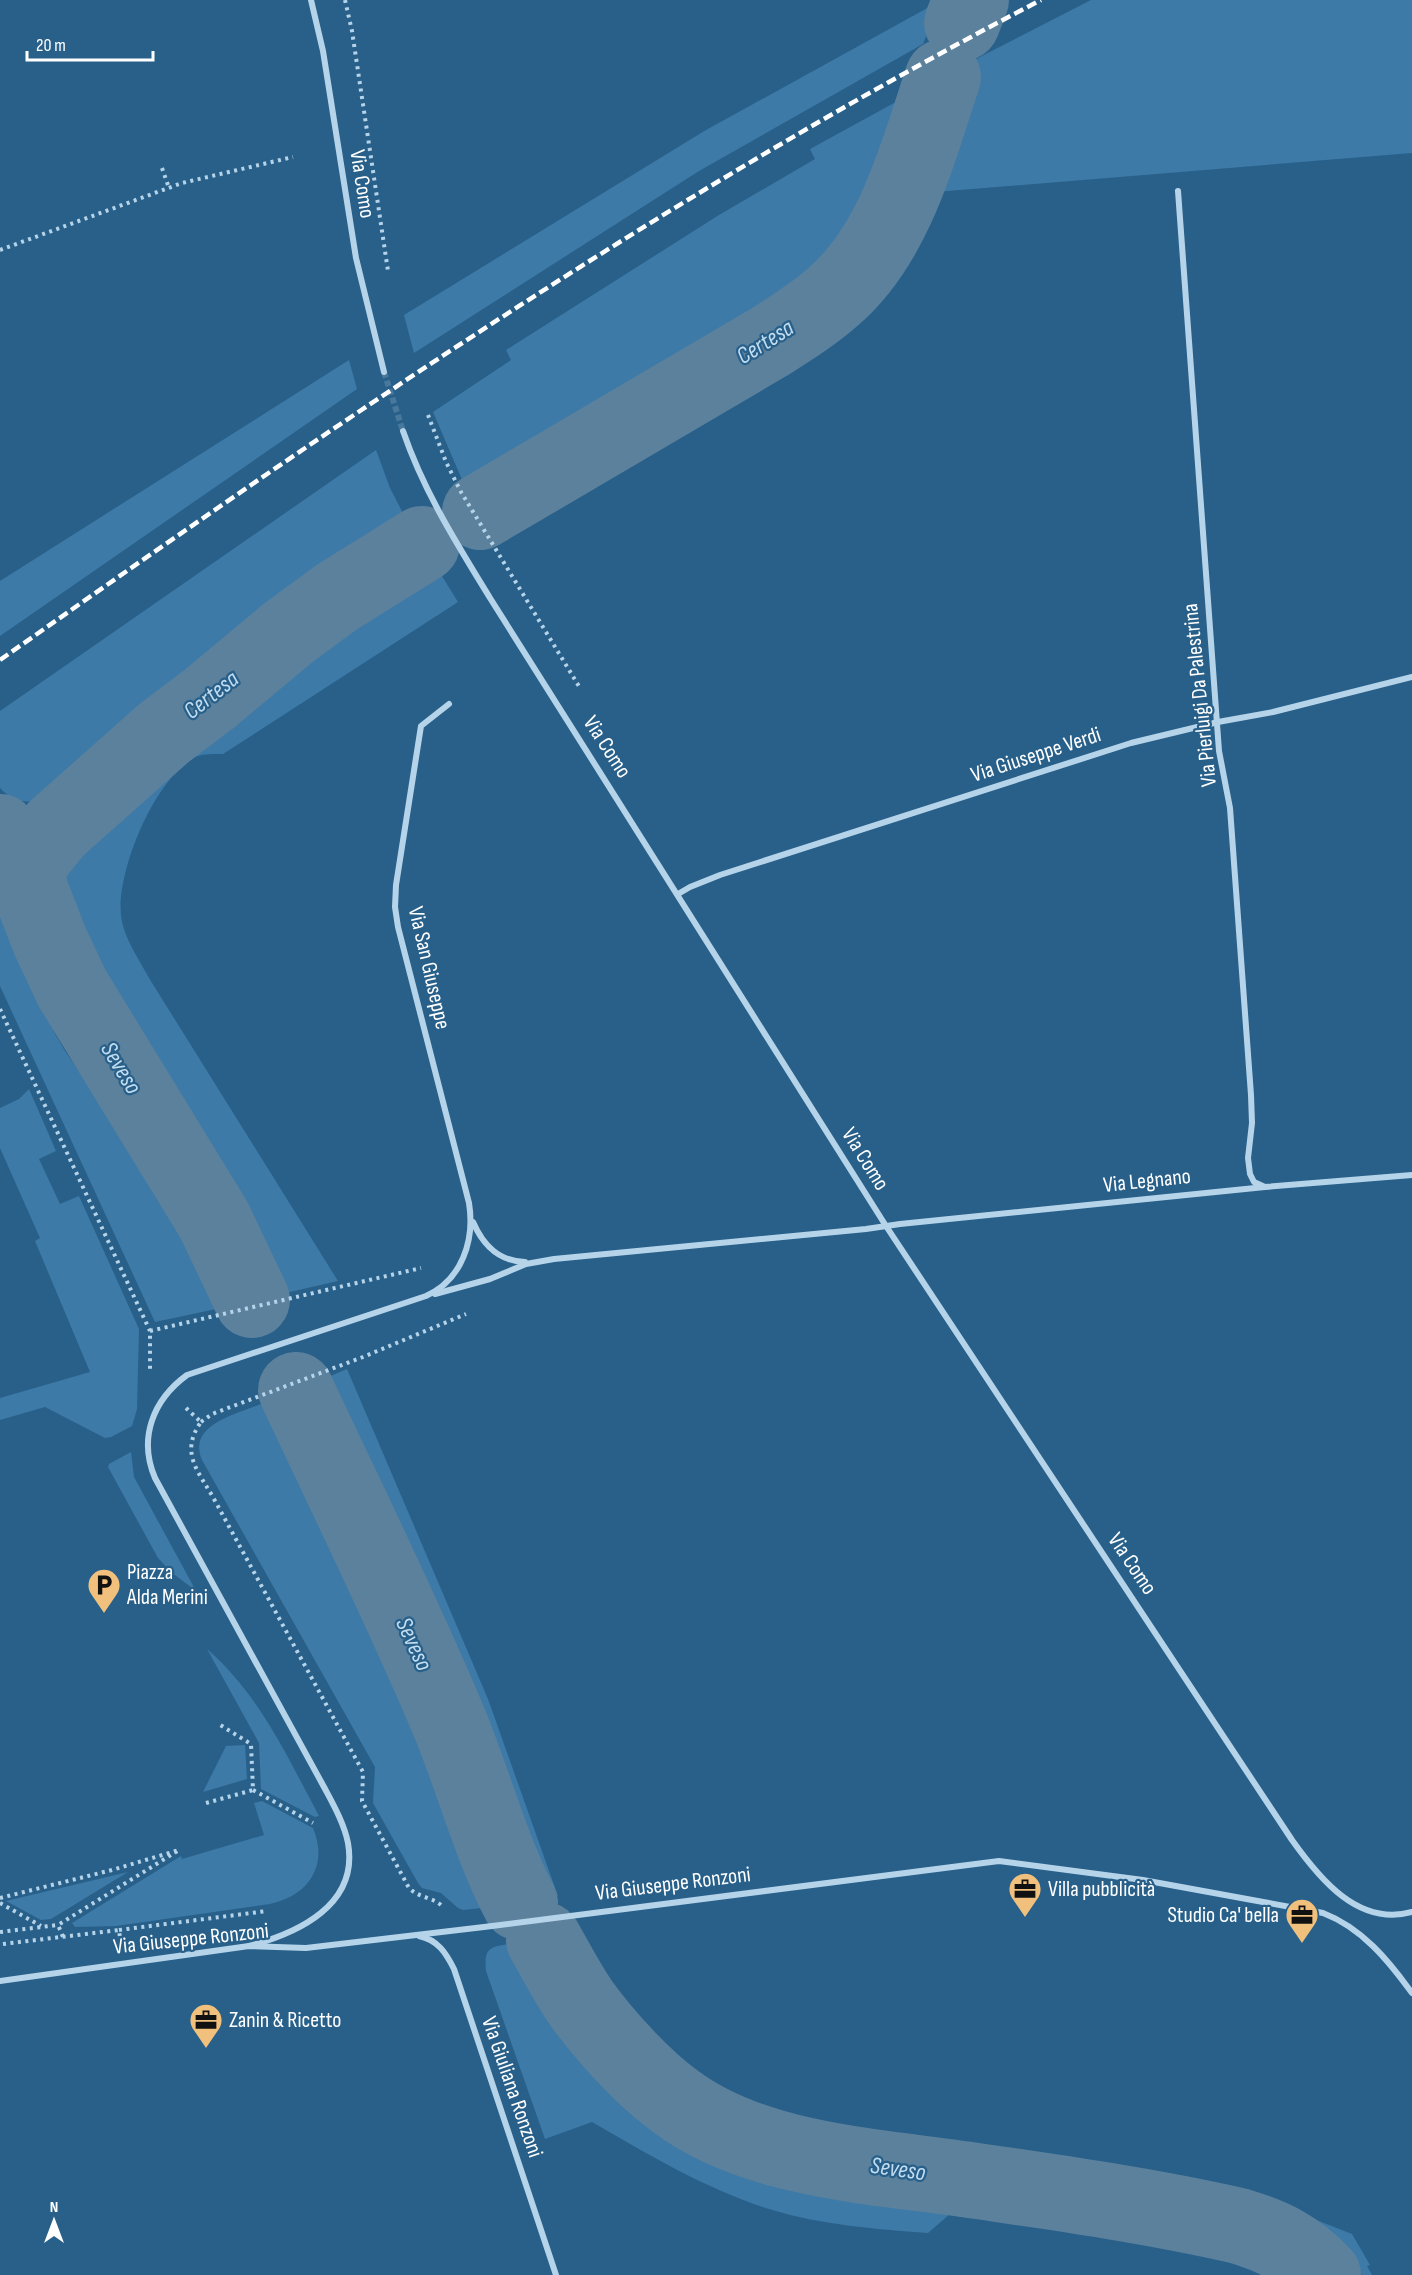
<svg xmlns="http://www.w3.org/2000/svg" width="1412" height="2275" viewBox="0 0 1412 2275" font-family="'Sofia Sans Condensed',sans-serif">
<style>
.green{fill:#3d7aa7}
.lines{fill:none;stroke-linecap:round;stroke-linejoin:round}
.river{stroke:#5b819d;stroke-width:76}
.street-tunnel{stroke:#48789c;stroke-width:6;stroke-dasharray:6 3;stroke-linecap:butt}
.path{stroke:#b6d4e9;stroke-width:4;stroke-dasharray:3 4.5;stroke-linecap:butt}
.street{stroke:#b6d4e9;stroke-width:6}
.rail{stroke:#fff;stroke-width:4.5;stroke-dasharray:10 4.5;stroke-linecap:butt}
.labels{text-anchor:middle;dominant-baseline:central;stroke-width:4.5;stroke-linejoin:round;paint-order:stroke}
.street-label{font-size:22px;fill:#fff;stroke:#28608a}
.poi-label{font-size:22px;fill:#fff;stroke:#28608a;text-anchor:start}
.water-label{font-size:24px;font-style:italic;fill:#c2ddf0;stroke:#28608a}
</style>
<rect width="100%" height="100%" fill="#28608a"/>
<!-- green -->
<g class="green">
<polygon points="1091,0 1412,0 1412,153 935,192 974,60"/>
<polygon points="940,1 923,44 699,171 414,353 404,315 706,130"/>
<path d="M905 97C895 129 886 162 874 193 856 240 819 279 781 310L466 489 433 412 511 360 506 350 719 215 815 159 810 149Z"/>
<polygon points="349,360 357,389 0,636 0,581"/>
<path d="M376 450 390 488 407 521 356 550 322 572 252 628 171 699 55 793C36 804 16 806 0 788V711Z"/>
<path d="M437 568 458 602 223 754C212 754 201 753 192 759 153 783 117 871 121 915 123 937 139 959 149 978L338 1281 281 1294 264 1253 177 1108 74 912C65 894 62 879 68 860L128 799 165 752 231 710Z"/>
<polygon points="0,884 16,946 54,1032 65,1051 108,1114 158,1201 189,1246 209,1286 216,1309 155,1322 0,986"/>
<polygon points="29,1089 56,1151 39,1159 60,1204 79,1196 139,1329 137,1409 132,1426 111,1437 105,1438 45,1407 0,1420 0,1398 90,1372 35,1241 40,1238 0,1148 0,1108 19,1099"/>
<polygon points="347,1369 488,1699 558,1896 549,1899 500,1778 398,1564 386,1535 359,1450 332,1406 321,1380"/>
<path d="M266 1402 304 1486 351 1573 418 1714 457 1824 477 1868 491 1907 463 1910 458 1908 441 1893 422 1888 418 1883 373 1803 375 1767 202 1460C186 1423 241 1413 266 1402Z"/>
<polygon points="131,1452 134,1477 196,1591 171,1572 158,1558 108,1467 109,1464"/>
<path d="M207 1649C259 1694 287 1756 319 1816L315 1817 261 1789 259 1743Z"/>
<polygon points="245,1745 247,1779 203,1792 226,1746"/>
<path d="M262 1801 313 1828C329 1866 308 1896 270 1904L116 1926 75 1927 72 1923 181 1856 182 1859 264 1835 254 1803Z"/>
<polygon points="128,1872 51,1919 41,1920 6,1901"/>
<path d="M509 1944C525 1972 540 2000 561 2024 570 2035 580 2044 588 2055 630 2106 678 2156 743 2176 771 2185 800 2184 828 2187 872 2192 916 2199 959 2206L928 2233C875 2229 820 2225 769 2209 706 2189 649 2155 592 2122L545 2139 486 1971C484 1949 488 1947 509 1944Z"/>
<path d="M1171 2179 1273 2203 1352 2234 1370 2265 1367 2266 1372 2275H1362C1322 2219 1234 2198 1171 2179Z"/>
</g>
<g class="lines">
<!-- river -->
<g class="river">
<polyline points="962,23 971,0"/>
<path d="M480 512 771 341C793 327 815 313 834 296 896 242 918 151 943 77"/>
<polyline points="0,832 24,874 50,941 72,988 214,1220 252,1300"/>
<polyline points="24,874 38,851 57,828 164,733 209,699 288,633 337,597 422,544"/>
<path d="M296 1390C347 1499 400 1606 447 1717 473 1778 489 1844 520 1903"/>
<path d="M544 1940C556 1961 567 1983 581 2003 605 2036 642 2077 675 2101 754 2161 875 2166 970 2180 1060 2193 1151 2206 1239 2226 1275 2237 1297 2248 1323 2275"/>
</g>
<!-- street-tunnel -->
<polyline class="street-tunnel" points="384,372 403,431"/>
<!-- path -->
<g class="path">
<polyline points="345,0 352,31 388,271"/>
<polyline points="162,168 169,188"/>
<polyline points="0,250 182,183 293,157"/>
<polyline points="428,415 446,462 461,492 580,688"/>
<polyline points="0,1009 150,1331 150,1373"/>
<polyline points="150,1331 421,1268"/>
<path d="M186 1408 201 1422C179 1453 199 1472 214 1499L363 1772 362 1801 409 1888C419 1898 433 1897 442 1906"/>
<polyline points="201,1422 212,1414 363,1357 466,1314"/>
<polyline points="253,1790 313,1823"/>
<polyline points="206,1803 253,1790 251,1744 217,1723"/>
<polyline points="0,1898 112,1870 179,1850 58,1925 63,1937"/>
<polyline points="0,1903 41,1926"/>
<polyline points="119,1930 267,1911"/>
<polyline points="0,1932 58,1925"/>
<polyline points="3,1944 119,1930 120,1938"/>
</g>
<!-- street -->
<g class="street">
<polyline points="311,0 323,51 356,258 384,372"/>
<polyline points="1178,191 1219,751 1230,808 1251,1095 1252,1123 1248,1158 1250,1174 1254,1182 1265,1187"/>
<path d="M403 431C424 492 457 544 490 598L886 1226 1292 1840C1319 1878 1358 1927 1412 1912"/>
<polyline points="678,894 690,887 720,875 1131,743 1218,722 1273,712 1412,677"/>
<path d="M473 1222C483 1245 498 1261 525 1262"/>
<polyline points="435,1294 490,1279 526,1264 554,1259 866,1229 900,1224 1265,1187 1412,1175"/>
<path d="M419 1936C438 1940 446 1953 454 1969L556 2275"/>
<path d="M249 1946C298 1933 359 1905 348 1843 344 1823 333 1804 324 1787L155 1478C138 1438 153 1400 187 1375L426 1296C462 1280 475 1240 469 1203L398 927 395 907 396 885 421 726 449 704"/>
<path d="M0 1981 249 1946 306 1948 484 1927 999 1861 1143 1880 1323 1913C1362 1928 1388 1960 1412 1993"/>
</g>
<!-- rail -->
<path class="rail" d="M0 660C335 424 676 189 1041 0"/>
</g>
<!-- icons -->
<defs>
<symbol id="parking-pin" viewBox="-11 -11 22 30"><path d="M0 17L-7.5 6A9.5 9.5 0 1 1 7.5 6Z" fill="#f1c07c" stroke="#28608a"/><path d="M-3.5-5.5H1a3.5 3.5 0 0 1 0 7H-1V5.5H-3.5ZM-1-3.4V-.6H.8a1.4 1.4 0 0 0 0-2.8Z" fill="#111"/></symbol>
<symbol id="office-pin" viewBox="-11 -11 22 30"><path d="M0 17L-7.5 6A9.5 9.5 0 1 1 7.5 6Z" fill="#f1c07c" stroke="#28608a"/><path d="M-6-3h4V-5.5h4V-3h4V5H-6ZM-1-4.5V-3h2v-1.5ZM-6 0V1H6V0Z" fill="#111"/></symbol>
</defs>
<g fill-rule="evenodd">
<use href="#parking-pin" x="85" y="1566" width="38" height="52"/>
<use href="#office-pin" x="1006" y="1870" width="38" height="52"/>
<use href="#office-pin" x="1283" y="1896" width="38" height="52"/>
<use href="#office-pin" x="187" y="2001" width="38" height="52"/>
</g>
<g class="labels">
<!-- street labels -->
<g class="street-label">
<text transform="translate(362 184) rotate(81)">Via Como</text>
<text transform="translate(1200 695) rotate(-96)">Via Pierluigi Da Palestrina</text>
<text transform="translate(607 747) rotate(57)">Via Como</text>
<text transform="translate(1036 755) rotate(-18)">Via Giuseppe Verdi</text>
<text transform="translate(429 968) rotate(77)">Via San Giuseppe</text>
<text transform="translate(865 1159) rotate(58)">Via Como</text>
<text transform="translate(1147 1181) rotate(-6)">Via Legnano</text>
<text transform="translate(1132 1564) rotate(56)">Via Como</text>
<text transform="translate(673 1884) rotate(-7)">Via Giuseppe Ronzoni</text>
<text transform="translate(191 1939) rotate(-6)">Via Giuseppe Ronzoni</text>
<text transform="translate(512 2087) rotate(71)">Via Giuliana Ronzoni</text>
</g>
<!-- poi labels -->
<g class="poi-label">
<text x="127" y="1572">Piazza<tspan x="127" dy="25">Alda Merini</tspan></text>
<text x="1048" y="1889">Villa pubblicità</text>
<text x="1279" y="1915" text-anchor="end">Studio Ca' bella</text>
<text x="229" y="2020">Zanin &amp; Ricetto</text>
</g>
<!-- water labels -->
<g class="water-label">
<text transform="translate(765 342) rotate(-32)">Certesa</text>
<text transform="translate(211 695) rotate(-38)">Certesa</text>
<text transform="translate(121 1068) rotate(59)">Seveso</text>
<text transform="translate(414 1644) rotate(65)">Seveso</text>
<text transform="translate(898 2169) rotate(8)">Seveso</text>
</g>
</g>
<!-- north arrow -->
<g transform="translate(54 2221)" stroke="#28608a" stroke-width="4.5" paint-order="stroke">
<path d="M0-4.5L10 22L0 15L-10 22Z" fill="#ffffff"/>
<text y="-9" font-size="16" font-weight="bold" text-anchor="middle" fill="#ffffff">N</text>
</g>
<!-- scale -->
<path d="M27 51v9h126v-9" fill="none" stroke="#ffffff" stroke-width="3"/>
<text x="36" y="51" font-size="18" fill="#ffffff" stroke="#28608a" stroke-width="4.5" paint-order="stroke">20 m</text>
</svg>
